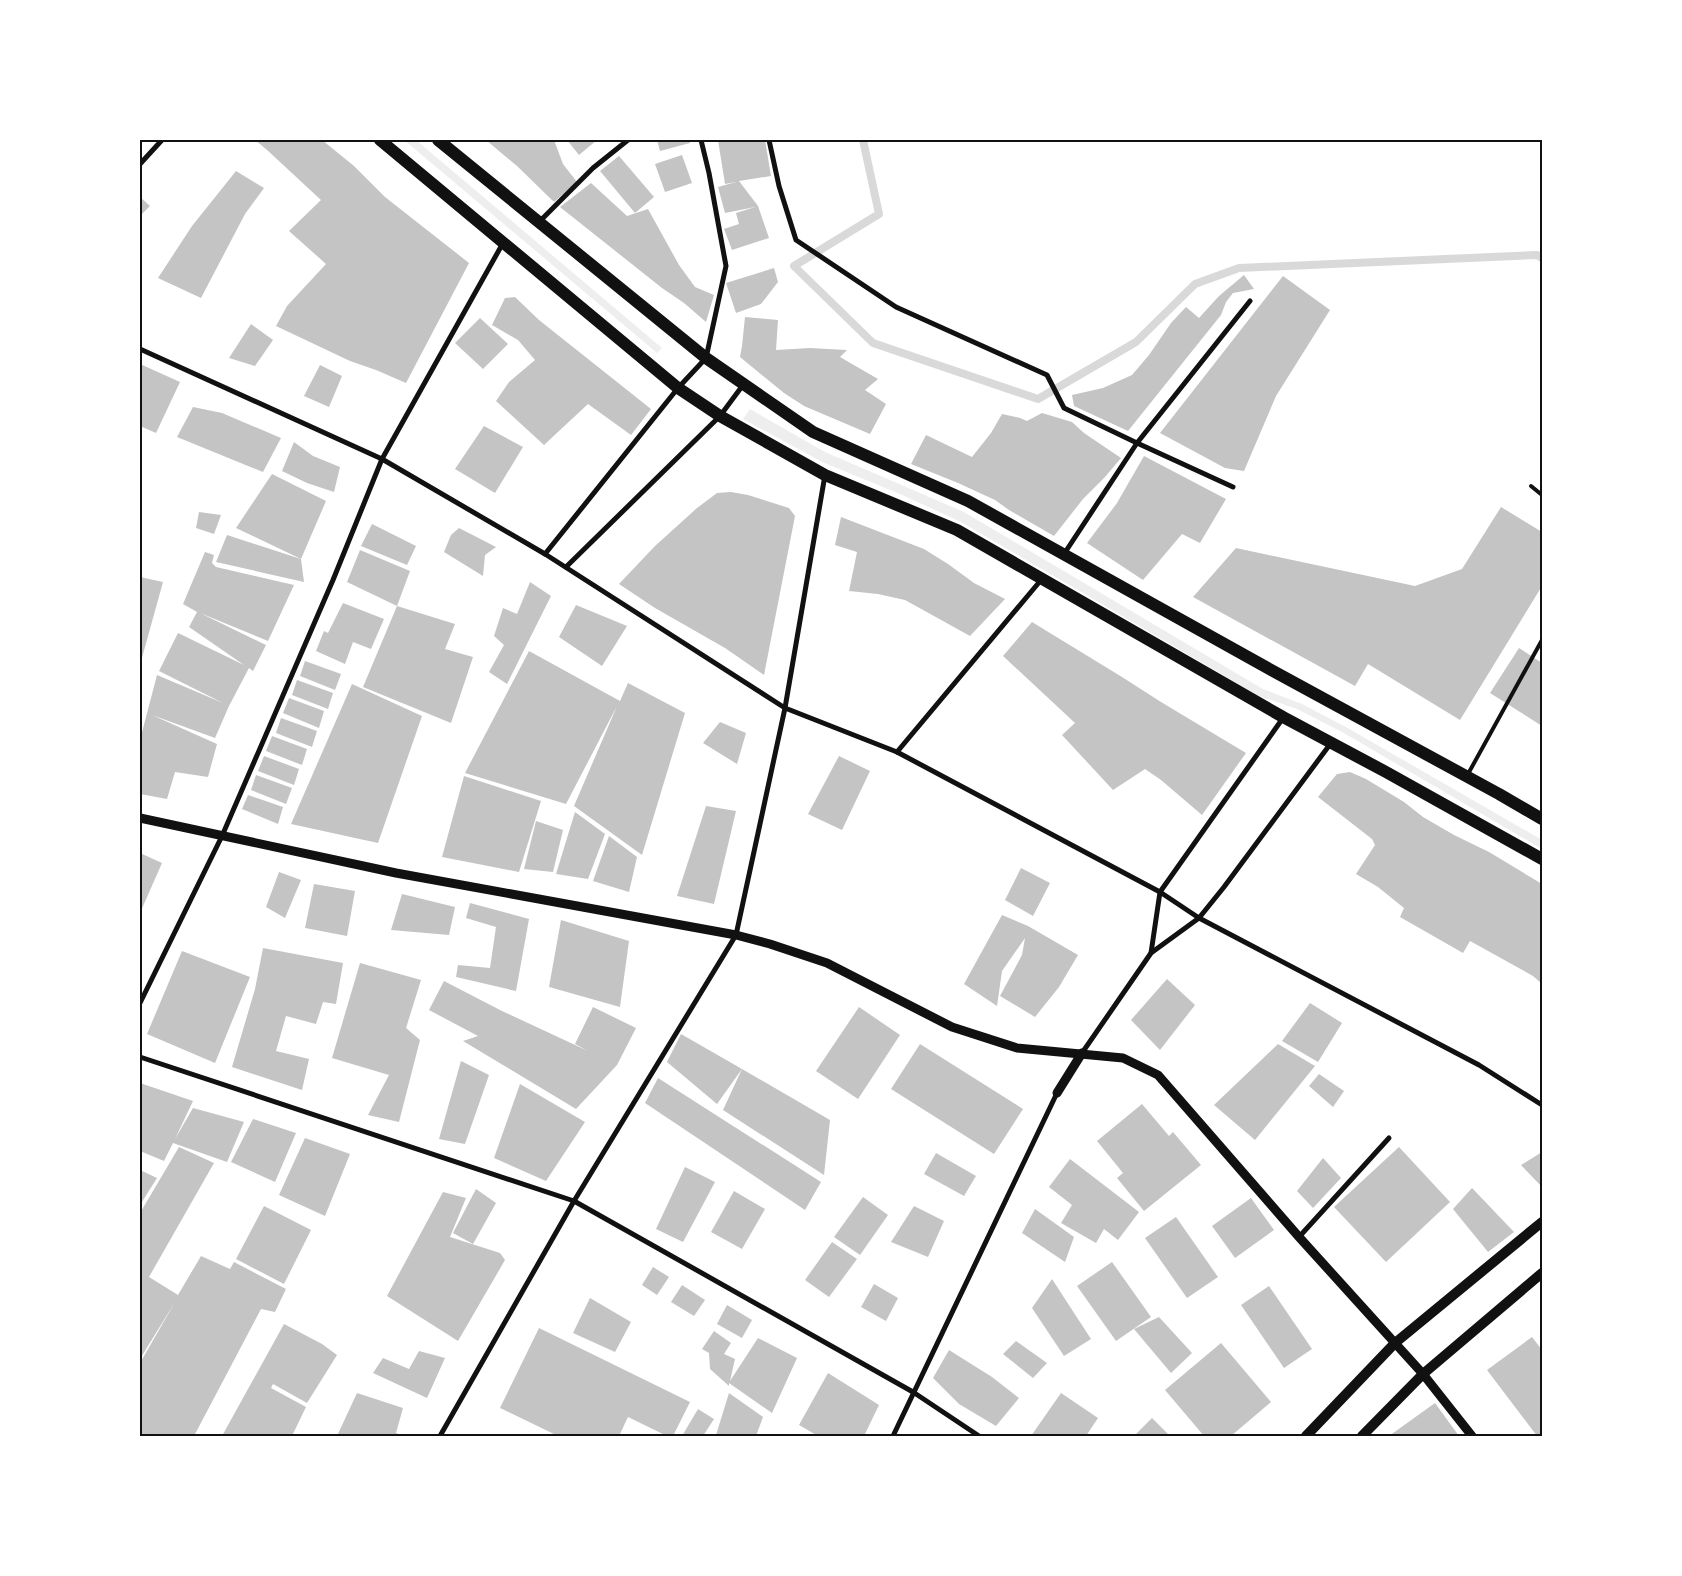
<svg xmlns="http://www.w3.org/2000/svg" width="1682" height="1576" viewBox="0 0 1682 1576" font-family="Jost,sans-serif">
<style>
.green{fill:#eee}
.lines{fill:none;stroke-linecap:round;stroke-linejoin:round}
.stream{stroke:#d9d9d9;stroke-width:8}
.building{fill:#c4c4c4}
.service{stroke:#111;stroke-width:4}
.minor{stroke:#111;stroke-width:5}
.tertiary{stroke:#111;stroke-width:9}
.secondary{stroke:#111;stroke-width:10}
.primary{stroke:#111;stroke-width:12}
.neatline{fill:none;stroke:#111;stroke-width:2}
</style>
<rect width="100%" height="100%" fill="#fff"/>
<!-- green -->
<g class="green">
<polygon points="404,140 416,140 662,348 657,353"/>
<polygon points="750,409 825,452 964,512 1263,689 1302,704 1346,727 1542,840 1542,849 1342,732 1297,709 1259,696 961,522 900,494 822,462 743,419"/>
</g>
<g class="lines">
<!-- stream -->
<polyline class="stream" points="863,140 879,214 794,266 873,343 1038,399 1136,342 1195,284 1239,268 1537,255 1542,258"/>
</g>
<!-- building -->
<g class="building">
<polygon points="255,140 322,140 354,166 385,197 469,263 406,383 376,370 350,361 276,326 287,306 326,264 289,231 321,200 266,149"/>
<polygon points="486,140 554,140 563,164 577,182 554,202 517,166"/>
<polygon points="567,140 597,140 579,155"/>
<polygon points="657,140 689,140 690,143 660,151"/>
<polygon points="718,140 765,140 771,176 739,181 758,206 769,238 732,250 724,229 739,224 736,213 755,207 725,213 718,187 736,182 725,184"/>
<polygon points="682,155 692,183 665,192 655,164"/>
<polygon points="619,156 654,197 635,213 600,171"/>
<polygon points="236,171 264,188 245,214 201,298 158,278 192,226"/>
<polygon points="591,183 627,216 648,209 679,265 695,287 714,295 706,322 684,303 662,288 560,207"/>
<polygon points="140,197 150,206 140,216"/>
<polygon points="774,268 778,282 761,304 736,313 726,283"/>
<polygon points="1244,275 1254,289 1233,293 1226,302 1221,315 1128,431 1074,406 1072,395 1103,388 1132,375 1149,355 1171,323 1186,307 1199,318 1219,296"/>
<polygon points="1283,276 1330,310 1276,396 1244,471 1225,468 1160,433"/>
<polygon points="515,297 539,320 651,409 631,435 588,404 544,445 496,401 509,382 535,360 518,340 492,325 505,298"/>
<polygon points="745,317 778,320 776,350 810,348 847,350 840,357 878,379 865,390 886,404 870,434 804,406 784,393 740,357 742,346"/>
<polygon points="480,318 508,344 483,369 455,343"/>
<polygon points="251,324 273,340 255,366 229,358"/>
<polygon points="140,364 180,382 156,433 140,426"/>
<polygon points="320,365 342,376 329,407 304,396"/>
<polygon points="193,407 222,413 281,438 263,472 177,437"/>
<polygon points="1042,413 1072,422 1084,433 1121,458 1105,477 1083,499 1054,536 1009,510 995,500 958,483 911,464 926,435 972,457 991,433 1002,414 1020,418 1027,421"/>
<polygon points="484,426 523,447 495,493 455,469"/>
<polygon points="294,442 313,456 340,467 334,492 307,483 282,471"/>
<polygon points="1144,456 1226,499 1200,543 1182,534 1143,580 1087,543 1117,503"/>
<polygon points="272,474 326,501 301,559 236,528"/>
<polygon points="731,492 748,495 789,508 795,516 764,675 725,648 655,608 619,584 655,546 697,508 717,493"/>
<polygon points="1501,507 1542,532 1542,586 1460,720 1368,664 1355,686 1193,597 1236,548 1415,586 1462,569"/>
<polygon points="199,512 221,515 214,534 196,528"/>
<polygon points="841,517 924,549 948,564 974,583 1005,599 970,636 905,600 878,594 849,591 857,552 835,545"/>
<polygon points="372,524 416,546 407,565 361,546"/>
<polygon points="459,528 496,547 485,555 483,576 444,552 451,535"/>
<polygon points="227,535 301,559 304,582 216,562"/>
<polygon points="360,550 410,571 397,606 347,582"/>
<polygon points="205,552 214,555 212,563 216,567 294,585 268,641 200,613 266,645 253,671 249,668 229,706 215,738 152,715 217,744 208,777 175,772 167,799 140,794 140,740 157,675 223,703 159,671 178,633 244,665 189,627 197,612 183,604"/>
<polygon points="140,577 163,582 140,665"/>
<polygon points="530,582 551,596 507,684 489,672 504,645 494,636 503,608 517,614"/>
<polygon points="343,603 384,619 371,649 353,642 345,664 316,651 324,631 328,633"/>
<polygon points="576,605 627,626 602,666 559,637"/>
<polygon points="397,606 455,624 445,649 473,657 451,723 363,687"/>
<polygon points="1032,622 1122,677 1161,702 1246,753 1202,815 1161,780 1145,769 1113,790 1062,735 1075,723 1003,656"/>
<polygon points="1519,648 1542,663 1542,726 1490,693"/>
<polygon points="529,651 620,701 628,683 685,713 642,855 574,806 617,706 566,804 465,773"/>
<polygon points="305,661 341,674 335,690 300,676"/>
<polygon points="297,680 333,693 328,709 292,695"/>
<polygon points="352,684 422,716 378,843 291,824"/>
<polygon points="289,698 324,711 319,728 283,713"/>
<polygon points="281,718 317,731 312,747 276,733"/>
<polygon points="720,722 746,733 737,764 703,743"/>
<polygon points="272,736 307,749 302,765 266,751"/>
<polygon points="264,756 299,769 294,785 258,771"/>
<polygon points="839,756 870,771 842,830 808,814"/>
<polygon points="1350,772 1366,779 1404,802 1423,817 1454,835 1489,852 1542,884 1542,984 1533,976 1470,941 1463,953 1400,917 1404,908 1378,887 1356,874 1375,845 1372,839 1318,797 1337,774"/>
<polygon points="256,775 292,788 286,804 251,790"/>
<polygon points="464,776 541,801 519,872 442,857"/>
<polygon points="248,795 283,807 278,824 242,809"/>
<polygon points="706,806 736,811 714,904 677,896"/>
<polygon points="575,812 605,834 588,879 556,874"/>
<polygon points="536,821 563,830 553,872 524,869"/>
<polygon points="609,836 637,857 629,892 593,881"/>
<polygon points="140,853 162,863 140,913"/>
<polygon points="1021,868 1050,883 1033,916 1005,900"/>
<polygon points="279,872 301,880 285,918 266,907"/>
<polygon points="314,884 355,891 347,936 305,928"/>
<polygon points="402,894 455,907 449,935 391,930"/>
<polygon points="470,903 529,919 516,991 456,977 458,965 490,968 496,927 466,918"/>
<polygon points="1002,915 1028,926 1078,955 1059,987 1035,1017 1000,996 1022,955 1025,938 1002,971 997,1006 964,984"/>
<polygon points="561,920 629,941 620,1007 549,987"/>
<polygon points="263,948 343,963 336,1004 323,1002 316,1024 286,1016 276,1051 309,1059 302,1090 232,1067 255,989"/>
<polygon points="182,951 250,977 215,1063 147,1034"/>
<polygon points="360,963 421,980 406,1028 420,1040 399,1122 368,1115 389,1075 332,1058"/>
<polygon points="1167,979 1195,1005 1160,1050 1131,1020"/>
<polygon points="444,981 500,1010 588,1051 575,1044 593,1007 636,1028 617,1065 576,1109 463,1041 478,1036 429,1010"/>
<polygon points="1310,1003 1342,1023 1318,1062 1282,1041"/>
<polygon points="859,1007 900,1035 858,1099 816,1071"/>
<polygon points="681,1034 742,1069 717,1104 667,1062"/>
<polygon points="920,1044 1023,1109 994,1154 891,1089"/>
<polygon points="1278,1044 1315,1066 1255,1140 1214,1105"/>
<polygon points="461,1061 489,1075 465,1144 439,1139"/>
<polygon points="742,1069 830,1120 824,1175 723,1110"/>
<polygon points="1319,1074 1344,1091 1333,1107 1309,1086"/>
<polygon points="658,1078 821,1182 805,1210 645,1103"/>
<polygon points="140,1083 193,1101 175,1139 193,1108 244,1122 227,1162 173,1143 164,1161 140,1151"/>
<polygon points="520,1084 585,1122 546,1181 494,1158"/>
<polygon points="1142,1104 1169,1136 1173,1132 1201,1165 1144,1211 1117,1178 1123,1173 1097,1141"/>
<polygon points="253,1119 296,1133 275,1182 231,1162"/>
<polygon points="305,1138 350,1154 325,1216 279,1195"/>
<polygon points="179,1147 214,1163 149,1277 178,1295 201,1256 230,1269 234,1262 286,1289 275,1312 261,1309 194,1436 141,1436 140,1363 175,1302 140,1359 140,1213"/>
<polygon points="1399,1147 1450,1202 1386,1262 1334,1207"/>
<polygon points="1542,1152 1542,1187 1521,1165"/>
<polygon points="936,1153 976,1176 964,1196 924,1174"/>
<polygon points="1323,1158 1341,1178 1313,1208 1297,1191"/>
<polygon points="1070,1159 1139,1212 1118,1240 1104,1229 1096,1243 1061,1223 1072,1205 1049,1187"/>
<polygon points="685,1167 715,1182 683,1242 656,1229"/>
<polygon points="140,1170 157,1178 140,1205"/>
<polygon points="1472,1188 1514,1232 1488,1252 1453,1209"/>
<polygon points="476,1189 496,1203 473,1244 453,1233"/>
<polygon points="734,1191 765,1209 742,1249 711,1232"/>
<polygon points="443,1192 466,1198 450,1237 500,1253 505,1260 458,1341 387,1296"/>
<polygon points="863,1197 888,1215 860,1255 834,1237"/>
<polygon points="1251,1198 1274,1230 1235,1258 1212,1226"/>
<polygon points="264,1206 311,1230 284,1284 236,1259"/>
<polygon points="914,1206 944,1221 928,1257 891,1242"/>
<polygon points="1035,1209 1074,1237 1065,1262 1022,1233"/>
<polygon points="1176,1217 1218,1277 1187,1298 1145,1238"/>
<polygon points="832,1242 857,1259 829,1297 805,1280"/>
<polygon points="1112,1262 1151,1317 1116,1341 1077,1286"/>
<polygon points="653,1267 669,1277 657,1295 642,1285"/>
<polygon points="1052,1279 1091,1339 1064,1356 1032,1308"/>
<polygon points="874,1284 898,1298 886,1321 861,1307"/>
<polygon points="682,1285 705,1300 694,1316 671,1302"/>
<polygon points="1269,1286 1312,1349 1284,1368 1241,1305"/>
<polygon points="590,1298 631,1322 615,1352 573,1333"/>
<polygon points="727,1305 752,1320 742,1338 717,1324"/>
<polygon points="1159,1317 1192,1353 1171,1373 1134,1329"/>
<polygon points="284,1324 322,1344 337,1355 307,1403 273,1384 271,1388 306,1407 292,1436 222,1436"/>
<polygon points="539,1328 690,1402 673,1436 667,1436 628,1417 619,1436 558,1436 500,1408"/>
<polygon points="714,1331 731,1343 724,1354 735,1359 730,1381 758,1338 797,1358 772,1413 729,1383 729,1386 710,1369 709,1353 702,1349"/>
<polygon points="1532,1337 1542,1350 1542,1433 1538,1436 1537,1436 1487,1370"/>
<polygon points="1016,1341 1047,1363 1033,1378 1003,1354"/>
<polygon points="1221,1343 1271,1402 1231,1436 1204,1436 1165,1390"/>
<polygon points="949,1350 992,1377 1019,1398 996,1426 959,1404 933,1378"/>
<polygon points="419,1351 445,1358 427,1398 373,1373 383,1358 409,1369"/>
<polygon points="828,1373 879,1405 864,1436 818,1436 799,1425"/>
<polygon points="357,1393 403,1408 396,1433 404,1436 337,1436"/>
<polygon points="729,1393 763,1417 756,1436 718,1436 716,1435"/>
<polygon points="1061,1393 1098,1418 1086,1436 1031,1436"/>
<polygon points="1435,1403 1459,1436 1389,1436"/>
<polygon points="698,1409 714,1419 703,1436 682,1436"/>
<polygon points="1152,1418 1170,1436 1134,1436"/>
</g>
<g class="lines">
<!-- service -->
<g class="service">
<polyline points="1531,486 1542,495"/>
<polyline points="1468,774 1542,640"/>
</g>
<!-- minor -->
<g class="minor">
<polyline points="769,140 779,186 796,240 896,307 1047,375 1064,408 1137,443 1233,487"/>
<polyline points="140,164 162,140"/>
<polyline points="540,221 593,168 628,140"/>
<polyline points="140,349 382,459 545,554 785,708 897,752 1160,892 1199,918 1479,1065 1542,1105"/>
<polyline points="545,554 678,388 706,358 726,266 709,173 701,140"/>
<polyline points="1064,554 1137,443 1250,301"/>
<polyline points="566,567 720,416 743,385"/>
<polyline points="897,752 1041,580"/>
<polyline points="1151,953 1160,892 1283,718"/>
<polyline points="140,1003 222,836 333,580 382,459 503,243"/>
<polyline points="1082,1053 1151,953 1199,918 1224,887 1331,743"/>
<polyline points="140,1057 574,1201 913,1392 979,1436"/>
<polyline points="1299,1237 1389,1138"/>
<polyline points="440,1436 574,1201 736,935 785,708 825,475"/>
<polyline points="893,1436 1057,1093"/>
</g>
<!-- tertiary -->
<g class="tertiary">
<polyline points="140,818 396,873 736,935 770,944 827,963 952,1027 1017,1048 1123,1058 1158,1075 1299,1237 1423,1374 1472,1436"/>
<polyline points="1057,1093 1082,1053"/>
</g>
<!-- secondary -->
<g class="secondary">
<polyline points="1306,1436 1395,1343 1542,1222"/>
<polyline points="1362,1436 1423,1374 1542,1273"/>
</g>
<!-- primary -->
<g class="primary">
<polyline points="380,140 678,388 720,416 825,475 957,530 1283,717 1386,772 1542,859"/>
<polyline points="438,140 706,358 813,432 968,501 1273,671 1499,794 1542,819"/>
</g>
</g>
<!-- border -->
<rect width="1682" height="1576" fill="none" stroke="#ffffff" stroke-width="282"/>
<rect x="141" y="141" width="1400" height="1294" class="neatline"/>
</svg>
